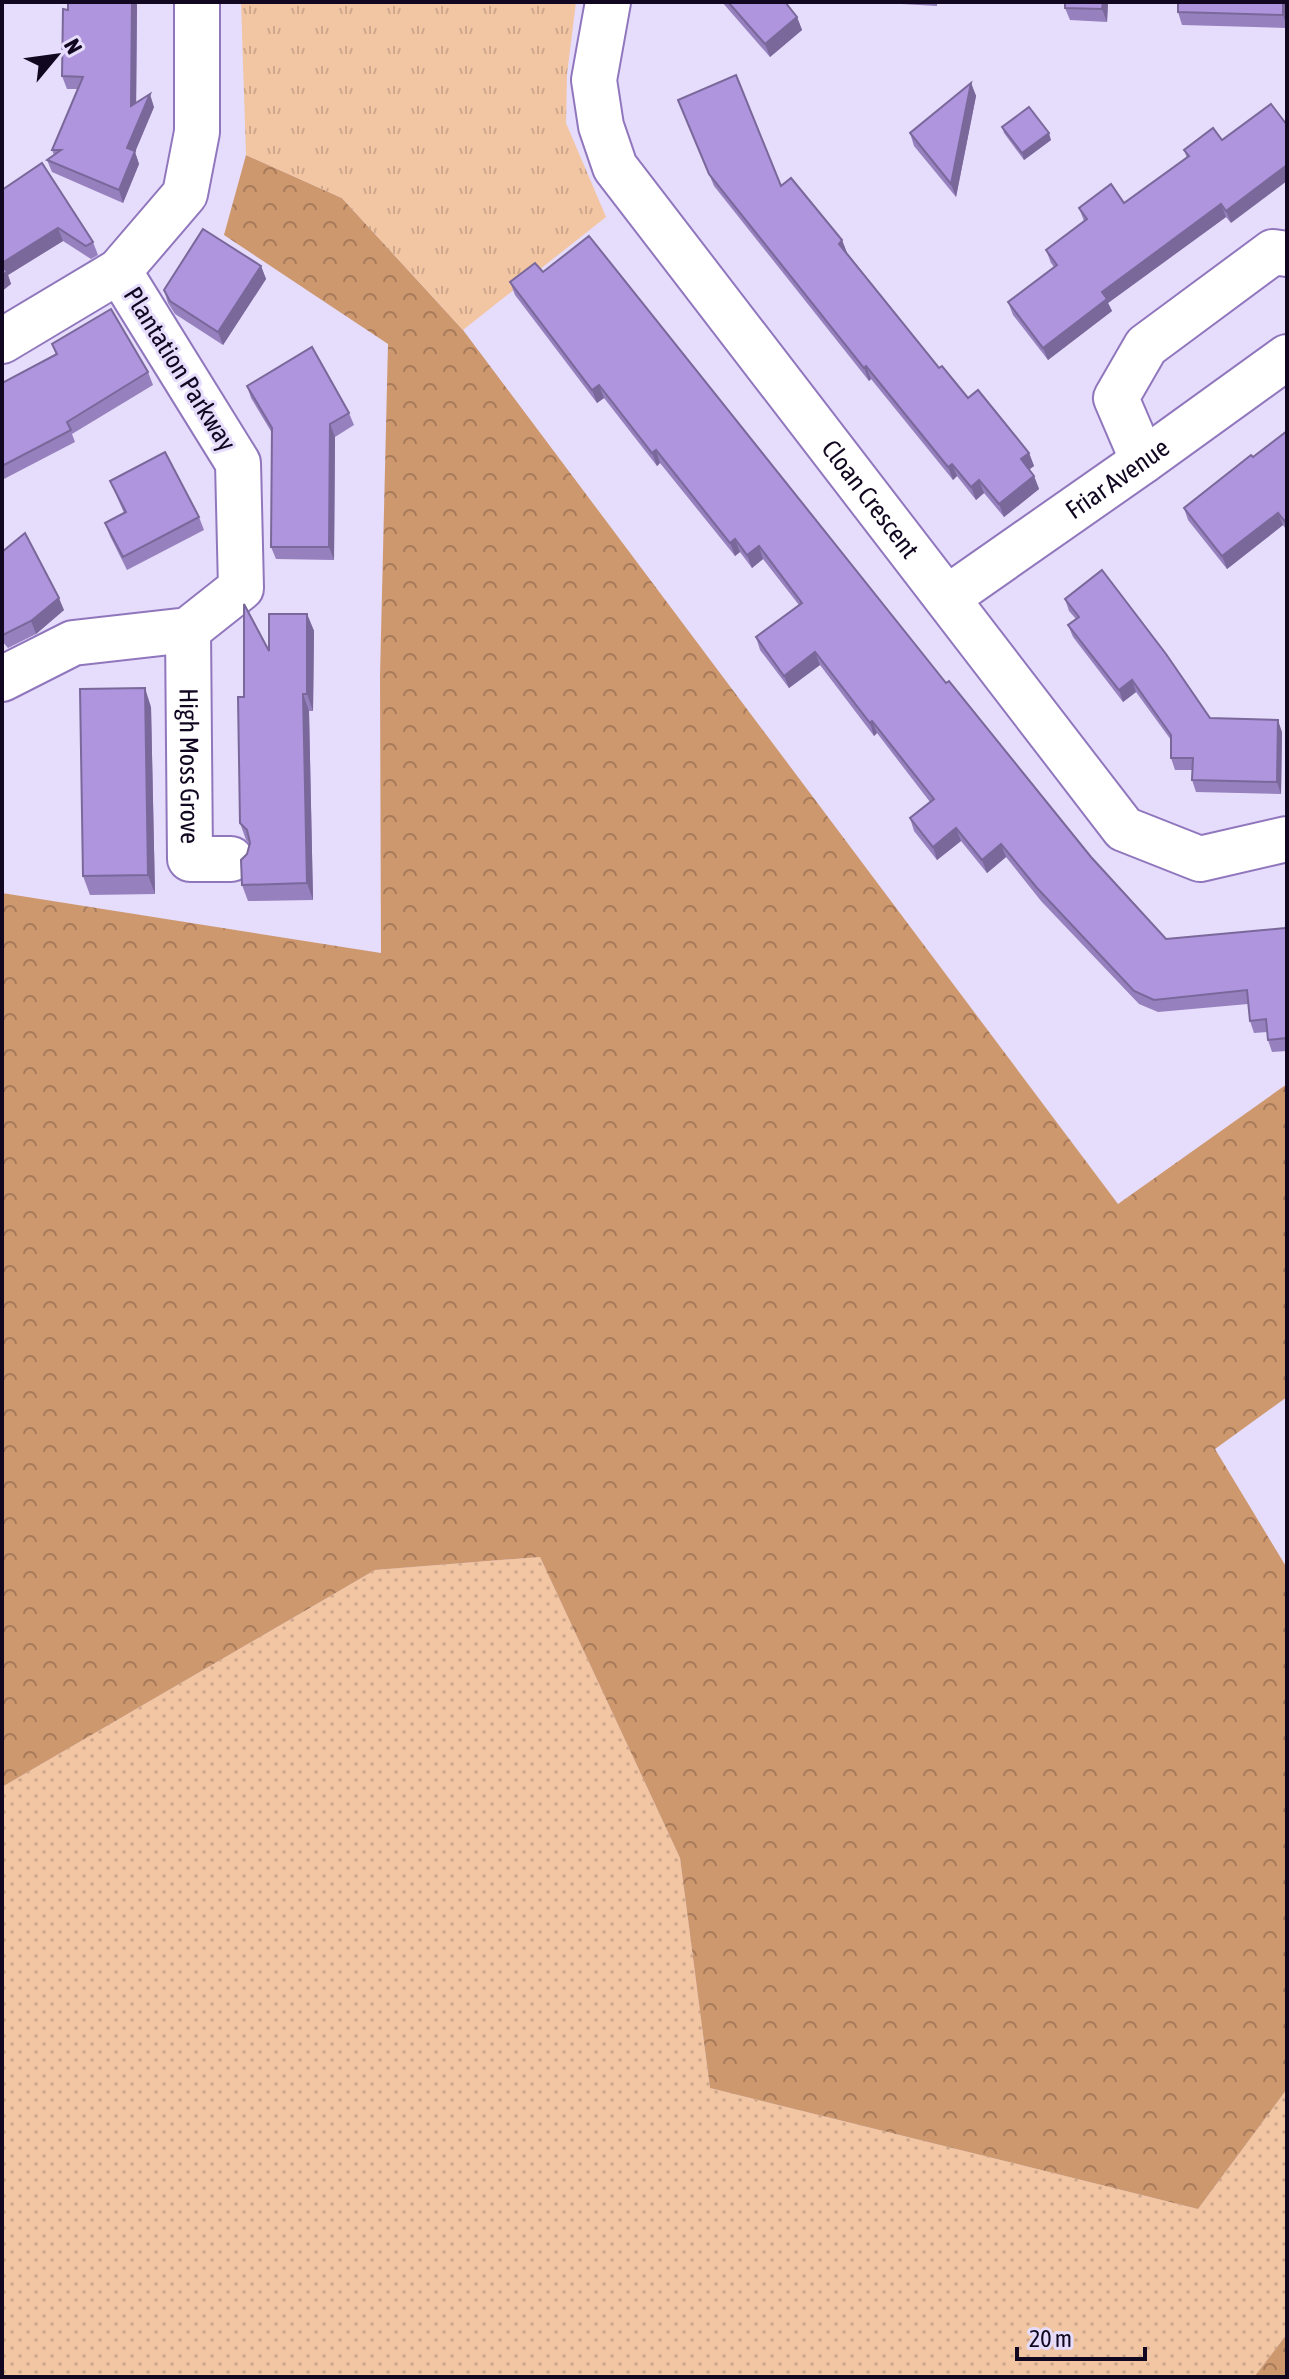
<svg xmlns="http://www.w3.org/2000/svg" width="1289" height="2379" viewBox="0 0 1289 2379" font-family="'Asap Condensed',sans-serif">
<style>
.grass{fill:url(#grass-dots)}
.forest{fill:url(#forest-crowns)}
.park{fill:url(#park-tufts)}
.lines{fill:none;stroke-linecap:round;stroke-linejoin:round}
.minor-casing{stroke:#9077bd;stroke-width:48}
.minor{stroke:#fff;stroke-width:44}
.wall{fill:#9680be}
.shaded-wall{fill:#7a689b}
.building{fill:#ae95dd;stroke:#7a689b;stroke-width:2}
.labels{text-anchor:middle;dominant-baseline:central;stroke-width:6;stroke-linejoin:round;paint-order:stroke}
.street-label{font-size:26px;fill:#110720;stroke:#e6dcfb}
</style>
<defs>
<pattern id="grass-dots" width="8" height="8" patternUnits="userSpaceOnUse" patternTransform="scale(2)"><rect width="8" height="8" fill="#f2c5a3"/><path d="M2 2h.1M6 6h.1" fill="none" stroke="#cea88c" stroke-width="1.8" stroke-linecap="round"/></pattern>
<pattern id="forest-crowns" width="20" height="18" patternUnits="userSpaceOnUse" patternTransform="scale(2)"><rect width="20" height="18" fill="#ce986e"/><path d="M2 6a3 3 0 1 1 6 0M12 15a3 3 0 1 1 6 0" fill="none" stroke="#a67a5a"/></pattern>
<pattern id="park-tufts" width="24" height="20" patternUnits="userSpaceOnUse" patternTransform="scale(2)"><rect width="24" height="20" fill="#f2c5a3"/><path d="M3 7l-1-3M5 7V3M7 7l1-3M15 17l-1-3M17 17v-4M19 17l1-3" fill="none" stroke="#cea88c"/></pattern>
</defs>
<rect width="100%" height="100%" fill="#e6dcfb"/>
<!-- grass -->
<polygon class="grass" points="540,1557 680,1858 710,2088 1198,2209 1287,2089 1287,2334 1254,2377 2,2377 2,1787 375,1570"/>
<!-- forest -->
<g class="forest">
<polygon points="246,155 342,198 463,330 1118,1204 1287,1084 1287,1397 1215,1449 1287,1568 1287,2089 1198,2209 710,2088 680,1858 540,1557 375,1570 2,1787 2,893 381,953 380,676 388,344 224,235"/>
<polygon points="1287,2334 1287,2377 1254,2377"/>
</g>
<!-- park -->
<polygon class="park" points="241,2 576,2 567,74 566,123 606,217 463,330 342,198 246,155"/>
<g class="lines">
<defs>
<g id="minor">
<path id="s1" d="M608 2 594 80 601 126 615 167 1124 829 1200 859 1287 839"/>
<polyline points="2,341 119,271 185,194 197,132 197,2"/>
<polyline points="1143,461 1116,398 1146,346 1273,252 1287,254"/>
<path id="s2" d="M947 598 1143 461 1287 357"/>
<path id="s3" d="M188 630 190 859H231"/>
<polyline points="2,679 73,643 188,630 241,588 238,463 119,271"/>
</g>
</defs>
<!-- minor casing -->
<use href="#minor" class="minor-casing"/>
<!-- minor -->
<use href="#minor" class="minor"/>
</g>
<!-- wall -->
<g class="wall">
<polygon points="68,2 137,2 136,103 154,107 135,152 139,164 123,203 52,172 47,160 54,155 52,150 77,89 67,89 62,76"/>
<polygon points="722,2 785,2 797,17 802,30 770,57"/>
<polygon points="866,2 937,2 937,6"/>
<polygon points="1108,2 1107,22 1070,20 1065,8"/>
<polygon points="1178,2 1287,2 1287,28 1182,25 1178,12"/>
<polygon points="971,83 976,96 956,197 914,146 910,133"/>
<polygon points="678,100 781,186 842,240 847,253 939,368 968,398 1029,453 1034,466 1029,470 1034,476 1039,489 1004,517 984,493 976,500 957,476 953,480 871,379 869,381 714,186"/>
<polygon points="1002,127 1051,140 1024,160 1004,133"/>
<polygon points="1213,128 1231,223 1226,217 1108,303 1112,311 1048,360 1013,315 1008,302 1054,267 1051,263 1046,250 1084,221 1079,208 1124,203 1187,158 1184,150"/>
<polygon points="2,190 93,242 98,255 91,259 63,241 8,275 11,284 2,291"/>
<polygon points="261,266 266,279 223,345 175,314 168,303 164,290"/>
<polygon points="543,272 946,683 1091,857 1166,939 1285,928 1287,926 1287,1051 1272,1052 1268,1040 1267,1032 1254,1033 1250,1021 1248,1004 1158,1012 1139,1004 1041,901 1006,857 987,873 961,841 937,860 914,831 910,818 930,802 877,733 874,736 820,665 789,688 760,650 756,637 799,605 763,559 752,568 740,552 735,556 660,463 657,466 604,398 597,403 515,295 510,282"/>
<polygon points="52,344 148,372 153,385 72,434 75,442 2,480 2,383 56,355"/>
<polygon points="247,386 349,413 354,425 335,437 334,560 276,559 271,547 272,433 251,398"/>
<polygon points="1287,431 1287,531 1283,525 1227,569 1188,520 1184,508"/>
<polygon points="110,481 199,517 204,530 127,570 110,536 105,523 124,513"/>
<polygon points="2,552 64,610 36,634 8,648 2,641"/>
<polygon points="1065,599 1210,718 1282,732 1281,794 1196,792 1192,780 1192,770 1175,770 1171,758 1171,740 1136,692 1123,702 1073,637 1068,625 1076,619 1069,611"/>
<polygon points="307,614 314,631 313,711 309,711 313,900 248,901 242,885 250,844 246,840 240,823 244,697 269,651"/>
<polygon points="151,707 155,894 90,895 83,876"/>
</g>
<!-- shaded-wall -->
<g class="shaded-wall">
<polygon points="132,2 137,2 136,118 131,106"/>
<polygon points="1103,2 1108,2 1107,22 1102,9"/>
<polygon points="1283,2 1286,2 1287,5 1287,27 1283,15"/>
<polygon points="797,17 802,30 770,57 765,44"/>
<polygon points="971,83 976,96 956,197 951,184"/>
<polygon points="150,94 154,107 135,152 139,164 123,203 119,190 127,148"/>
<polygon points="1049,133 1051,140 1024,160 1022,153"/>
<polygon points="1287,165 1287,181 1231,223 1226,211"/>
<polygon points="1221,204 1226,217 1108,303 1112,311 1048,360 1043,348 1102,292"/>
<polygon points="58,228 63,241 8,275 11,284 2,291 2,263"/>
<polygon points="842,240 847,253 839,244"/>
<polygon points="261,266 266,279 223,345 218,332"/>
<polygon points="866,366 871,379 869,381 864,368"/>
<polygon points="599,385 604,398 597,403 592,390"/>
<polygon points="330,424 335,437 334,560 329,547"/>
<polygon points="656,450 660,463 657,466 652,453"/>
<polygon points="1029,453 1034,466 1025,472 1021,459"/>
<polygon points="952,464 957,476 953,480 948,467"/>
<polygon points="1034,476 1039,489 1004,517 999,504"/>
<polygon points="979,480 984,493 976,500 971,487"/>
<polygon points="1278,513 1283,525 1227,569 1222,556"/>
<polygon points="735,539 740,552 735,556 730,543"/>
<polygon points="759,546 763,559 752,568 747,555"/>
<polygon points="59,598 64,610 36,634 31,621"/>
<polygon points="307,614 314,631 313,711 307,694"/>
<polygon points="815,652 820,665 789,688 784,676"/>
<polygon points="1132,680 1136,692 1123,702 1119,690"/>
<polygon points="145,688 151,707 155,894 148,875"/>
<polygon points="303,694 309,711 313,900 307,883"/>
<polygon points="1278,720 1282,732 1281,794 1277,782"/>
<polygon points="872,721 877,733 874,736 870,723"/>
<polygon points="956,828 961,841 937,860 933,847"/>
<polygon points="1001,844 1006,857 987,873 982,860"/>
</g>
<!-- building -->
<g class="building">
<polygon points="68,2 132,2 131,106 150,94 127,148 135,151 119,190 47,160 61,150 52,150 83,77 62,76 63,9 68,10"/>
<polygon points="728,2 785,2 797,17 765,44"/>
<polygon points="1065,2 1103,2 1102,9 1065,8"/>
<polygon points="1178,2 1283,2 1283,15 1178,12"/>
<polygon points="736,75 781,186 791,178 842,240 839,244 939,368 942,366 968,398 978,390 1029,453 1021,459 1034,476 999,504 979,480 971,487 952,464 948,467 866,366 864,368 709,174 678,100"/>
<polygon points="971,83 951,184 910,133"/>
<polygon points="1271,104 1287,125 1287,165 1226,211 1221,204 1102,292 1107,299 1043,348 1008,302 1057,265 1046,250 1087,219 1079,208 1111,184 1124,203 1189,156 1184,150 1213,128 1222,140"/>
<polygon points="1029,107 1049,133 1022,153 1002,127"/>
<polygon points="42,163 93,242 86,246 58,228 2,263 2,190"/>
<polygon points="203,229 261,266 218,332 170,301 164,290"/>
<polygon points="589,236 946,683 949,681 1091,857 1166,939 1285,928 1287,926 1287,1038 1268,1040 1266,1019 1250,1021 1247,990 1154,1000 1134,991 1037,888 1001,844 982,860 956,828 933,847 910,818 934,799 872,721 870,723 815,652 784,676 756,637 802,603 759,546 747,555 735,539 730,543 656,450 652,453 599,385 592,390 510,282 535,263 543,272"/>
<polygon points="2,265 7,272 2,275"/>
<polygon points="111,309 148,372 67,422 71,430 2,466 2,383 57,354 52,344"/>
<polygon points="312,347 349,413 330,424 329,547 271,547 272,428 247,386"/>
<polygon points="1287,431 1287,524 1278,513 1222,556 1184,508 1251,455 1253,457"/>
<polygon points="165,452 199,517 123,557 105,523 126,512 110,481"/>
<polygon points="25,533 59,598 31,621 3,635 2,552"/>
<polygon points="1102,570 1166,654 1210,718 1278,720 1277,782 1192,780 1193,758 1171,758 1171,735 1132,680 1119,690 1068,625 1079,617 1065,599"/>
<polygon points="244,604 269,651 269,614 307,614 307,694 303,694 307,883 242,885 241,860 247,854 250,843 247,830 240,823 238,697 244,697"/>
<polygon points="145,688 148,875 83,876 80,689"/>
</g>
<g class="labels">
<!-- street labels -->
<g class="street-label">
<text transform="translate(180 369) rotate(58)">Plantation Parkway</text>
<text stroke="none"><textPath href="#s2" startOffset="208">Friar Avenue</textPath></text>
<text stroke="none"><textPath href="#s1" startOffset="588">Cloan Crescent</textPath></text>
<text stroke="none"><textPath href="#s3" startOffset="136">High Moss Grove</textPath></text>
</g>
</g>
<!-- border -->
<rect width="1289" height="2379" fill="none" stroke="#110720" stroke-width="8"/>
<!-- north arrow -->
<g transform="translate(56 56) rotate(61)" stroke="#e6dcfb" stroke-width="6" paint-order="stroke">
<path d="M0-6L14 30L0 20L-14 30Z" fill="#110720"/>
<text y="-12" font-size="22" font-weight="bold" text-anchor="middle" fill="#110720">N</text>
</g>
<!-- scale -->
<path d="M1017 2347v12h128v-12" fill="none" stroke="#110720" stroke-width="4"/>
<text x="1029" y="2347" font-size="24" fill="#110720" stroke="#e6dcfb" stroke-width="6" paint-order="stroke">20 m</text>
</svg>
